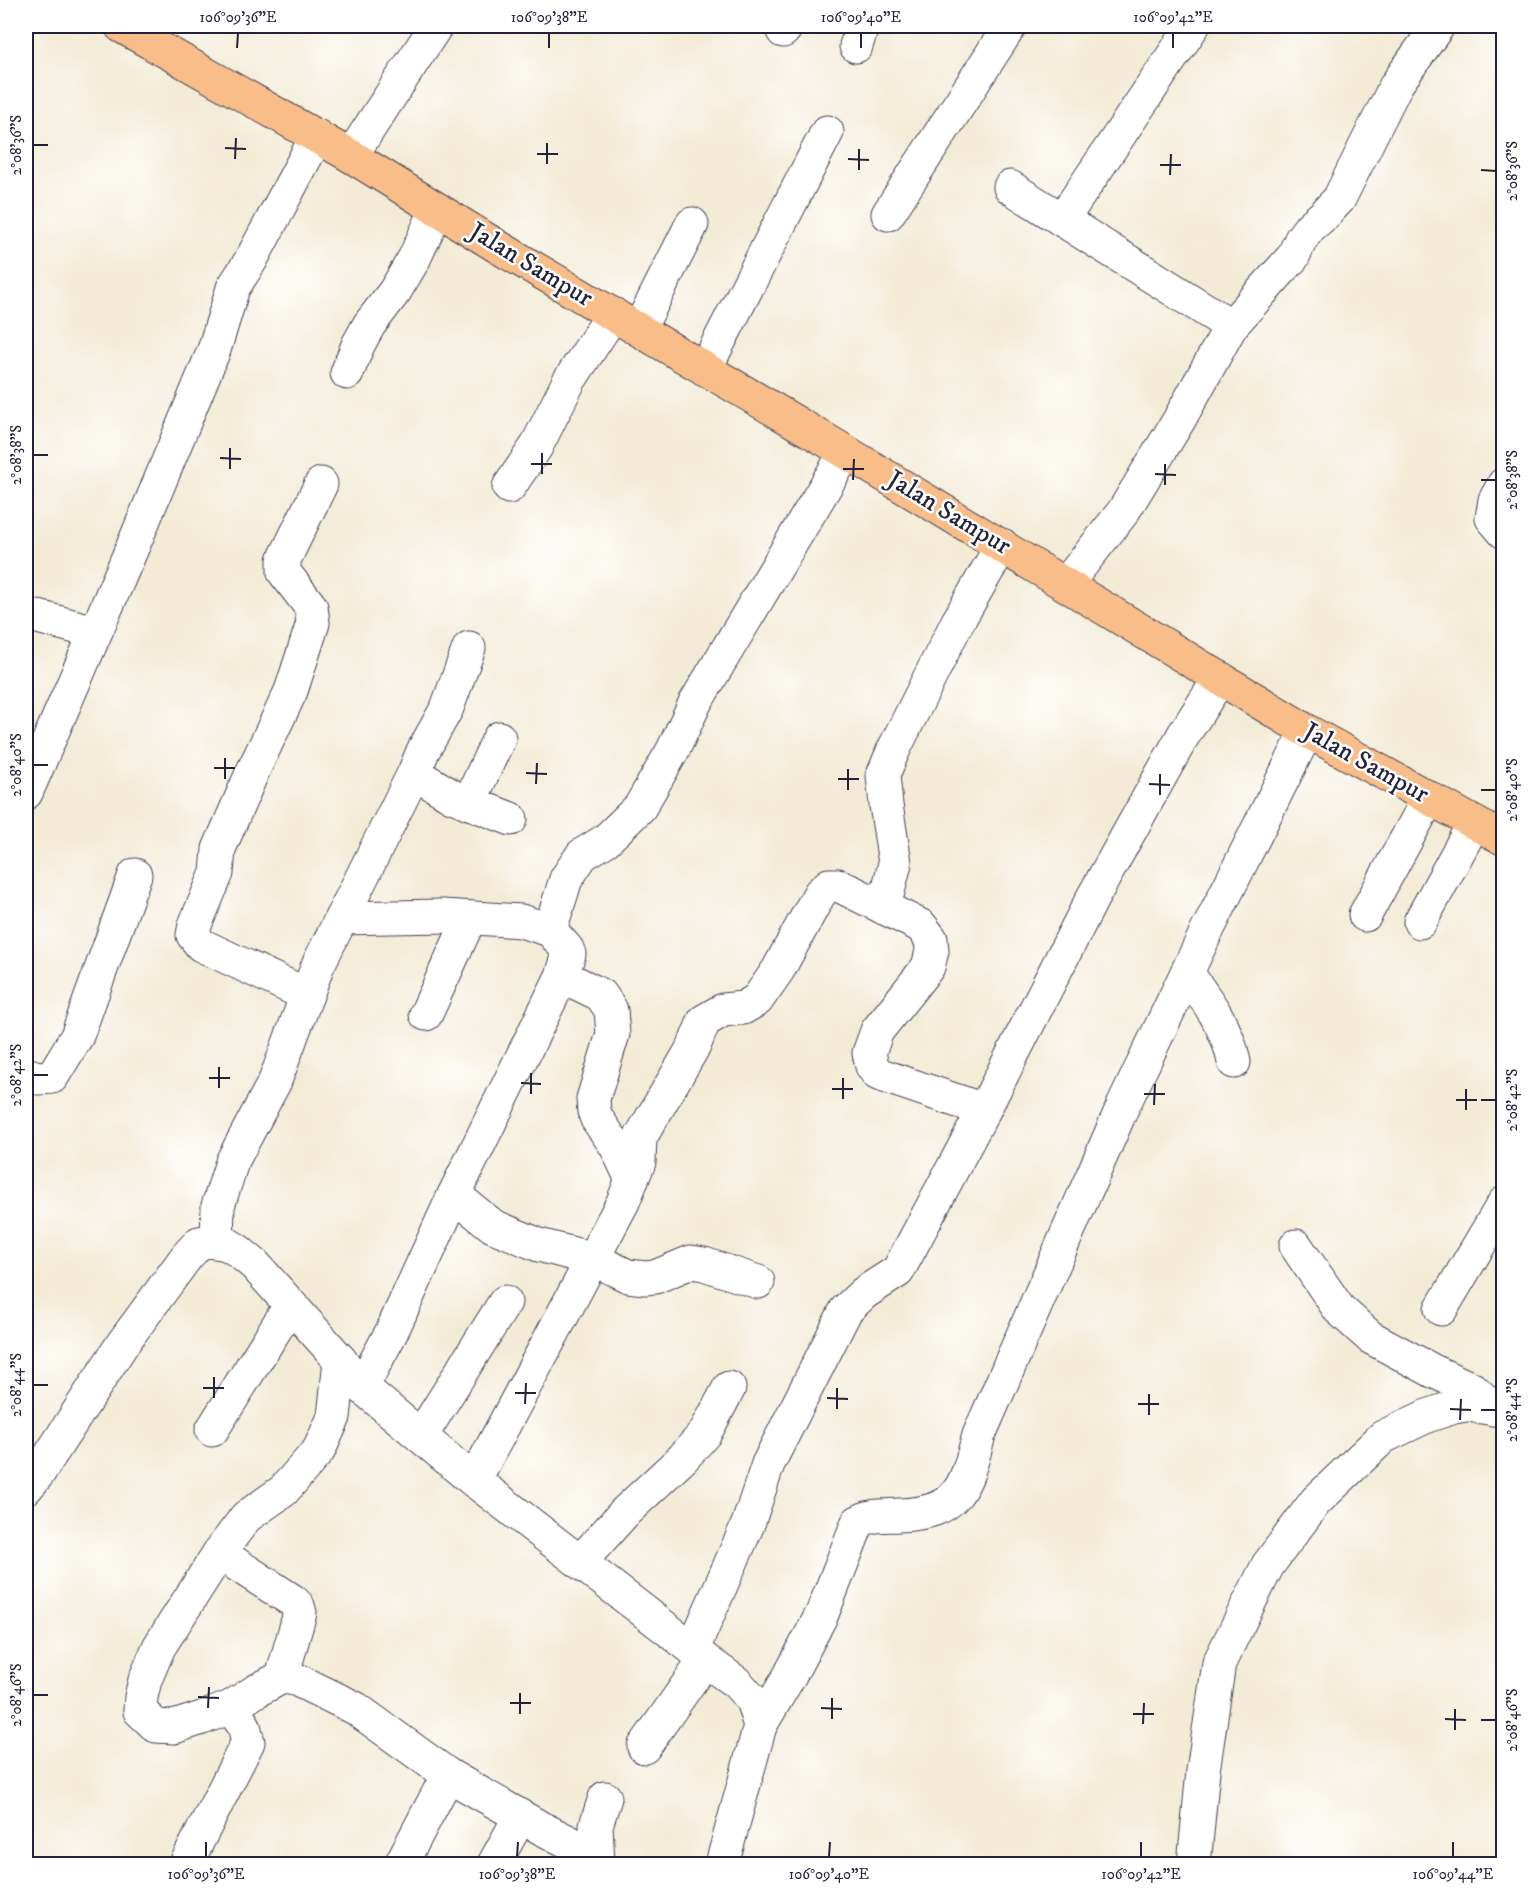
<svg xmlns="http://www.w3.org/2000/svg" width="1529" height="1890" viewBox="0 0 1529 1890" font-family="'IM FELL DW Pica',serif">
<style>
.lines{fill:none;stroke-linecap:round;stroke-linejoin:round}
.minor-casing{stroke:#414052;stroke-width:35}
.major-casing{stroke:#414052;stroke-width:35}
.minor{stroke:#fff;stroke-width:33}
.major{stroke:#f8bd89;stroke-width:33}
.ticks{fill:none;stroke:#22223b;stroke-width:2}
.labels{text-anchor:middle;dominant-baseline:central;stroke-width:5;stroke-linejoin:round;paint-order:stroke}
.street-label{font-size:26px;fill:#22223b;stroke:#fff}
.neatline{fill:none;stroke:#22223b;stroke-width:2}
.ticks-label{font-size:15px;text-anchor:middle;fill:#22223b}
</style>
<rect width="100%" height="100%" fill="#fff"/>
<filter id="ink" filterUnits="userSpaceOnUse"><feTurbulence type="fractalNoise" baseFrequency=".0167" numOctaves="2"/><feDisplacementMap in="SourceGraphic" scale="12" xChannelSelector="R" yChannelSelector="G"/><feConvolveMatrix kernelMatrix="1 2 1 2 8 2 1 2 1" color-interpolation-filters="sRGB"/></filter>
<filter id="wash" filterUnits="userSpaceOnUse"><feTurbulence type="fractalNoise" baseFrequency=".008" numOctaves="4" result="noise"/><feDisplacementMap in="SourceGraphic" scale="24" xChannelSelector="R" yChannelSelector="G"/><feGaussianBlur stdDeviation="1.35" result="paint"/><feColorMatrix in="noise" values="0 0 0 0 0 0 0 0 0 0 0 0 0 0 0 0 0 1.4 0 .05"/><feComposite in="paint" operator="in"/></filter>
<g filter="url(#wash)">
<rect width="100%" height="100%" fill="#f3ebd5"/>
</g>
<g filter="url(#ink)">
<g class="lines">
<defs>
<g id="minor">
<polyline points="783,31 787,26"/>
<polyline points="856,46 862,26"/>
<polyline points="351,156 436,26"/>
<polyline points="1010,187 1231,326"/>
<polyline points="888,214 1010,26"/>
<polyline points="1062,220 1193,26"/>
<polyline points="639,329 692,224"/>
<polyline points="705,369 827,132"/>
<polyline points="347,373 358,345 369,325 395,291 414,259 437,209"/>
<polyline points="1504,484 1495,500 1492,518 1504,532"/>
<polyline points="509,487 536,447 569,381 613,314"/>
<polyline points="1066,584 1123,512 1179,420 1231,326 1293,257 1301,239 1310,227 1324,215 1339,199 1396,85 1438,26"/>
<polyline points="26,617 38,617 95,632"/>
<polyline points="414,773 423,751 447,708 469,648"/>
<polyline points="26,793 136,539 214,350 233,288 251,260 317,136"/>
<polyline points="469,803 499,738"/>
<polyline points="884,908 895,863 886,805 883,775 893,751 957,623 1002,545"/>
<polyline points="1365,915 1429,798"/>
<polyline points="341,918 443,916 521,921 550,930 567,949 569,954 562,976 454,1195 392,1331 362,1387"/>
<polyline points="1420,922 1474,823"/>
<polyline points="550,930 566,879 582,855 606,840 640,807 673,750 695,703 846,452"/>
<path d="M1187 973C1207 1000 1228 1028 1234 1062"/>
<polyline points="562,976 601,995 611,1010 613,1034 593,1099 594,1111 597,1119 616,1146 632,1180"/>
<polyline points="307,995 201,945 193,935 195,925 217,873 219,849 252,773 291,691 313,623 311,607 284,572 284,560 321,484"/>
<polyline points="426,1014 470,918"/>
<polyline points="26,1074 38,1078 52,1077 77,1036 135,875"/>
<polyline points="454,1195 493,1226 539,1245 593,1259 628,1276 645,1278 655,1277 691,1262 704,1264 758,1282"/>
<polyline points="217,1241 218,1206 232,1162 275,1081 318,965 414,773 452,796 511,819"/>
<polyline points="1296,1246 1339,1309 1370,1337 1433,1371 1474,1390 1493,1409"/>
<polyline points="1441,1309 1504,1203"/>
<polyline points="340,1360 334,1417 319,1450 283,1491 246,1517 219,1553 159,1647 145,1680 141,1697 140,1711 156,1726 174,1727 202,1718 231,1707 256,1691 282,1677 295,1679 355,1708 448,1775 541,1828 597,1856"/>
<polyline points="212,1430 290,1306"/>
<polyline points="421,1436 505,1302"/>
<polyline points="474,1481 623,1202 639,1162 640,1138 694,1046 704,1021 723,1010 743,1008 757,1000 778,970 820,893 829,885 838,885 921,926 931,939 932,951 928,967 877,1031 869,1053 872,1066 878,1074 984,1110"/>
<polyline points="26,1488 38,1474 123,1343 187,1256 199,1243 210,1241 227,1244 237,1250 255,1265 340,1360 362,1387 468,1476 693,1649 705,1660 737,1683 752,1700 760,1726 722,1864"/>
<polyline points="219,1553 293,1601 298,1606 300,1613 282,1677"/>
<polyline points="580,1562 626,1511 683,1458 705,1433 729,1388"/>
<polyline points="693,1649 748,1524 768,1464 846,1310 864,1293 898,1271 984,1110 1092,899 1184,734 1220,678"/>
<path d="M760 1726 790 1675 822 1614 858 1522C871 1514 885 1516 899 1515 960 1513 965 1487 979 1435L1123 1106 1203 939 1307 731"/>
<polyline points="644,1747 705,1660"/>
<polyline points="186,1864 248,1742 244,1726 231,1707"/>
<polyline points="401,1864 448,1775"/>
<polyline points="494,1864 520,1817"/>
<polyline points="598,1864 596,1825 605,1798"/>
<polyline points="1194,1864 1203,1771 1219,1663 1268,1565 1316,1501 1383,1437 1427,1416 1454,1407 1466,1405 1504,1410"/>
</g>
<polyline id="major" points="121,26 351,156 500,248 846,452 1307,731 1504,839"/>
</defs>
<!-- minor casing -->
<use href="#minor" class="minor-casing"/>
<!-- major casing -->
<use href="#major" class="major-casing"/>
<!-- minor -->
<use href="#minor" class="minor"/>
<!-- major -->
<use href="#major" class="major"/>
</g>
</g>
<!-- ticks -->
<path class="ticks" d="M237 48 238 33M549 48V33M861 48V33M1173 48V33M33 145H48M225 148 246 149M537 154H558M235 159 236 138M848 159 869 160M547 164V143M1160 165H1181M859 170V149M1481 170 1496 171M1170 175 1171 154M33 455H48M220 458 241 459M531 464H552M230 469V448M843 469H864M542 474V453M1155 474 1176 475M853 480 854 459M1481 480H1496M1165 485V464M33 765H48M214 768H235M526 773 547 774M225 779V758M838 779H859M536 784 537 763M1149 784 1170 785M848 790V769M1481 790H1496M1160 795V774M33 1075H48M209 1078H230M521 1083 541 1084M219 1088V1067M832 1089H853M531 1094V1073M1144 1094H1165M843 1099V1078M1456 1100H1477M1481 1100H1496M1154 1105 1155 1084M1466 1110V1089M33 1385H48M203 1388H224M515 1393H536M214 1398V1377M827 1398 848 1399M525 1404 526 1383M1138 1404H1159M837 1409V1388M1450 1409 1471 1410M1481 1410H1496M1149 1415V1394M1460 1420 1461 1399M33 1695H48M198 1697 219 1698M510 1703H531M208 1708 209 1687M821 1708 842 1709M520 1714V1693M1133 1714H1154M832 1719V1698M1445 1719 1466 1720M1481 1720H1496M1143 1724 1144 1703M1455 1730V1709M206 1857V1842M517 1857 518 1842M829 1857 830 1842M1141 1857V1842M1453 1857V1842"/>
<g class="labels">
<!-- street labels -->
<g class="street-label">
<text transform="translate(531 265) rotate(31)">Jalan Sampur</text>
<text transform="translate(949 513) rotate(31)">Jalan Sampur</text>
<text transform="translate(1366 763) rotate(29)">Jalan Sampur</text>
</g>
</g>
<!-- margin -->
<rect width="1529" height="1890" fill="none" stroke="#fff" stroke-width="66"/>
<rect x="33" y="33" width="1463" height="1824" class="neatline"/>
<g class="ticks-label">
<text x="238" y="22">106°09'36"E</text>
<text x="549" y="22">106°09'38"E</text>
<text x="861" y="22">106°09'40"E</text>
<text x="1173" y="22">106°09'42"E</text>
<text transform="translate(16 145) rotate(-90)" y="5">2°08'36"S</text>
<text transform="translate(1512 171) rotate(-90)" y="5">2°08'36"S</text>
<text transform="translate(16 455) rotate(-90)" y="5">2°08'38"S</text>
<text transform="translate(1512 480) rotate(-90)" y="5">2°08'38"S</text>
<text transform="translate(16 765) rotate(-90)" y="5">2°08'40"S</text>
<text transform="translate(1512 790) rotate(-90)" y="5">2°08'40"S</text>
<text transform="translate(16 1075) rotate(-90)" y="5">2°08'42"S</text>
<text transform="translate(1512 1100) rotate(-90)" y="5">2°08'42"S</text>
<text transform="translate(16 1385) rotate(-90)" y="5">2°08'44"S</text>
<text transform="translate(1512 1410) rotate(-90)" y="5">2°08'44"S</text>
<text transform="translate(16 1695) rotate(-90)" y="5">2°08'46"S</text>
<text transform="translate(1512 1720) rotate(-90)" y="5">2°08'46"S</text>
<text x="206" y="1879">106°09'36"E</text>
<text x="517" y="1879">106°09'38"E</text>
<text x="829" y="1879">106°09'40"E</text>
<text x="1141" y="1879">106°09'42"E</text>
<text x="1453" y="1879">106°09'44"E</text>
</g>
</svg>
